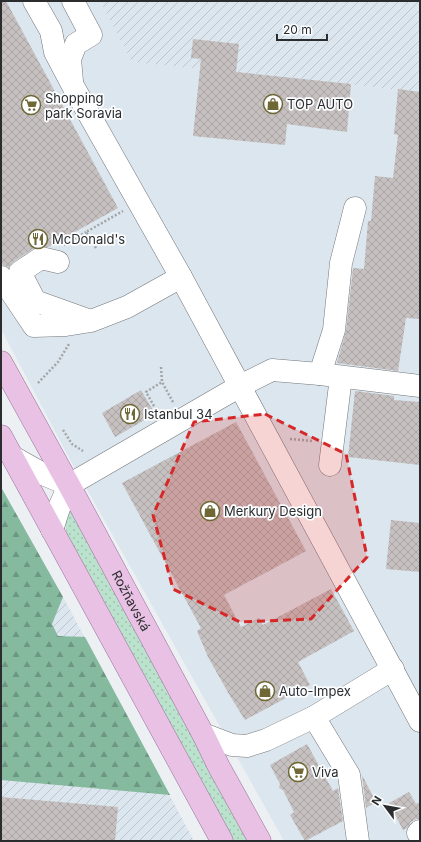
<svg xmlns="http://www.w3.org/2000/svg" width="421" height="842" viewBox="0 0 421 842" font-family="Inter,sans-serif">
<style>
.built{fill:#dce6ee}
.industrial{fill:url(#industrial-furrows)}
.grass{fill:url(#grass-dots)}
.forest{fill:url(#forest-firs)}
.building{fill:url(#building-cross-hatch)}
.lines{fill:none;stroke-linecap:round;stroke-linejoin:round}
.minor-casing{stroke:#74777a;stroke-width:23}
.major-casing{stroke:#9b729a;stroke-width:23}
.path{stroke:#a2a5a7;stroke-width:2.5;stroke-dasharray:2 2;stroke-linecap:butt}
.minor{stroke:#fff;stroke-width:22}
.major{stroke:#e8c1e5;stroke-width:22}
.marked{fill:#d62828;fill-opacity:0.2;stroke:#d62828;stroke-width:3;stroke-dasharray:8 5;stroke-linejoin:round}
.labels{text-anchor:middle;dominant-baseline:central;stroke-width:3.5;stroke-linejoin:round;paint-order:stroke}
.poi-label{font-size:13px;fill:#2b2c2d;stroke:#fbfdff;text-anchor:start}
.street-label{font-size:13px;fill:#2b2c2d;stroke:#fbfdff}
</style>
<defs>
<pattern id="industrial-furrows" width="10" height="10" patternUnits="userSpaceOnUse"><rect width="10" height="10" fill="#dce6ee"/><path d="M-1 1l2-2M0 10L10 0M9 11l2-2" fill="none" stroke="#bdc5cc"/></pattern>
<pattern id="grass-dots" width="8" height="8" patternUnits="userSpaceOnUse"><rect width="8" height="8" fill="#bbe2cd"/><path d="M2 2h.1M6 6h.1" fill="none" stroke="#a1c2b0" stroke-width="1.8" stroke-linecap="round"/></pattern>
<pattern id="forest-firs" width="22" height="20" patternUnits="userSpaceOnUse"><rect width="22" height="20" fill="#85ba9f"/><path d="M5 1l3.5 6h-7zM16 11l3.5 6h-7z" fill="#6d9782"/></pattern>
<pattern id="building-cross-hatch" width="8" height="8" patternUnits="userSpaceOnUse"><rect width="8" height="8" fill="#c6c1c0"/><path d="M0 0l8 8M0 8l8-8" fill="none" stroke="#aaa6a5"/></pattern>
</defs>
<rect width="100%" height="100%" fill="#ecf0f3"/>
<!-- built -->
<polygon class="built" points="1,1 100,1 133,62 420,92 420,841 284,841 66,452 1,329"/>
<!-- industrial -->
<g class="industrial">
<polygon points="100,1 420,1 420,92 132,62"/>
<polygon points="1,487 63,597 194,841 1,841"/>
</g>
<!-- grass -->
<path class="grass" d="M68 503 252 841H231L74 553C67 535 61 523 68 503Z"/>
<!-- forest -->
<polygon class="forest" points="1,487 63,597 52,624 58,636 85,637 170,795 1,780"/>
<!-- building -->
<g class="building">
<polygon points="1,1 6,1 118,208 48,247 39,246 34,248 13,262 9,268 3,265 1,262"/>
<polygon points="193,39 239,44 236,72 351,84 347,132 287,124 285,145 193,136 201,59 191,58"/>
<polygon points="398,89 420,92 420,319 406,318 398,371 337,363 346,331 353,268 364,269 368,221 371,221 375,176 393,178 398,135 394,134"/>
<polygon points="141,390 155,414 115,437 102,413"/>
<polygon points="355,391 394,396 394,400 420,402 420,465 348,457"/>
<polygon points="236,422 306,551 224,595 241,627 259,618 263,625 331,589 354,631 298,662 310,685 245,720 230,696 208,657 197,631 201,628 122,483"/>
<polygon points="391,520 420,523 420,572 386,569"/>
<polygon points="307,744 333,791 338,788 343,821 305,841 290,815 294,812 283,790 279,788 280,784 270,765"/>
<polygon points="362,775 376,802 366,808"/>
<polygon points="409,792 416,804 420,802 420,819 416,819 411,822 407,828 403,830 389,803"/>
<polygon points="1,797 118,807 115,841 1,841"/>
</g>
<g class="lines">
<defs>
<g id="minor">
<polyline points="34,1 51,31 55,52 73,86 181,277 420,721"/>
<polyline points="72,81 70,59 76,44 91,35 73,1"/>
<polyline points="58,262 41,258 20,272 35,301 88,320"/>
<polyline points="1,277 34,326 66,325 91,321 127,307 181,277"/>
<polyline points="320,374 334,330 341,263 355,208"/>
<polyline points="13,457 43,474 69,485"/>
<polyline points="330,465 341,377"/>
<polyline points="52,530 59,508 69,485 240,386 272,370 320,374 420,386"/>
<polyline points="314,717 349,775 358,841"/>
<polyline points="203,734 232,745 247,746 266,740 314,717 393,669"/>
<polyline points="418,833 420,831"/>
</g>
<g id="major">
<path id="s1" d="M1 362 69 485 203 734 219 767 260 841"/>
<polyline points="1,436 222,841"/>
</g>
</defs>
<!-- minor casing -->
<use href="#minor" class="minor-casing"/>
<!-- major casing -->
<use href="#major" class="major-casing"/>
<!-- path -->
<g class="path">
<polyline points="64,245 86,232"/>
<polyline points="96,248 86,232 123,211"/>
<polyline points="161,367 162,382 174,404"/>
<polyline points="38,383 58,362 69,344"/>
<polyline points="158,413 146,392 162,382"/>
<polyline points="63,430 72,444 83,451"/>
<polyline points="290,439 313,441"/>
</g>
<!-- minor -->
<use href="#minor" class="minor"/>
<!-- major -->
<use href="#major" class="major"/>
</g>
<!-- marked area -->
<path class="marked" d="M265 414 346 454 367 557 311 619 240 622 173 589 153 515 194 422Z"/>
<!-- icons -->
<defs>
<symbol id="shop-ring" viewBox="-11 -11 22 22"><circle r="9.5" fill="#fbfdff" stroke="#6f6734" stroke-width="1.5"/><path d="M-5-2.5h2.3a2.7 3.5 0 0 1 5.4 0H5L5.5 6h-11ZM-1.5-2.5h3a1.5 2.3 0 0 0-3 0Z" fill="#6f6734"/></symbol>
<symbol id="supermarket-ring" viewBox="-11 -11 22 22"><circle r="9.5" fill="#fbfdff" stroke="#6f6734" stroke-width="1.5"/><path d="M-6-5.5h2.5l.6 2H6L4.5 2H-2.5L-4.4-4H-6ZM-1.5 3.2a1.3 1.3 0 1 0 .1 0ZM3 3.2a1.3 1.3 0 1 0 .1 0Z" fill="#6f6734"/></symbol>
<symbol id="restaurant-ring" viewBox="-11 -11 22 22"><circle r="9.5" fill="#fbfdff" stroke="#6f6734" stroke-width="1.5"/><path d="M-5-6h1v4h1v-4h1v4h1v-4h1v5L-1.5 .5V6h-2V.5L-5-1ZM5-6V6H3V1.5H1.5Q1.5-4 5-6Z" fill="#6f6734"/></symbol>
</defs>
<g fill-rule="evenodd">
<use href="#shop-ring" x="262" y="93" width="22" height="22"/>
<use href="#supermarket-ring" x="20" y="94" width="22" height="22"/>
<use href="#restaurant-ring" x="27" y="228" width="22" height="22"/>
<use href="#restaurant-ring" x="119" y="403" width="22" height="22"/>
<use href="#shop-ring" x="199" y="500" width="22" height="22"/>
<use href="#shop-ring" x="254" y="680" width="22" height="22"/>
<use href="#supermarket-ring" x="287" y="761" width="22" height="22"/>
</g>
<g class="labels">
<!-- poi labels -->
<g class="poi-label">
<text x="45" y="98">Shopping<tspan x="45" dy="15">park Soravia</tspan></text>
<text x="287" y="104">TOP AUTO</text>
<text x="52" y="239">McDonald's</text>
<text x="144" y="414">Istanbul 34</text>
<text x="224" y="511">Merkury Design</text>
<text x="279" y="691">Auto-Impex</text>
<text x="312" y="772">Viva</text>
</g>
<!-- street labels -->
<g class="street-label">
<text stroke="none"><textPath href="#s1" startOffset="272">Rožňavská</textPath></text>
</g>
</g>
<!-- border -->
<rect width="421" height="842" fill="none" stroke="#2b2c2d" stroke-width="4"/>
<!-- north arrow -->
<g transform="translate(385 806) rotate(302)" stroke="#fbfdff" stroke-width="3" paint-order="stroke">
<path d="M0-3L7 15L0 10L-7 15Z" fill="#2b2c2d"/>
<text y="-6" font-size="11" font-weight="bold" text-anchor="middle" fill="#2b2c2d">N</text>
</g>
<!-- scale -->
<path d="M277 34v6h50v-6" fill="none" stroke="#2b2c2d" stroke-width="2"/>
<text x="283" y="34" font-size="12" fill="#2b2c2d" stroke="#fbfdff" stroke-width="3" paint-order="stroke">20 m</text>
</svg>
